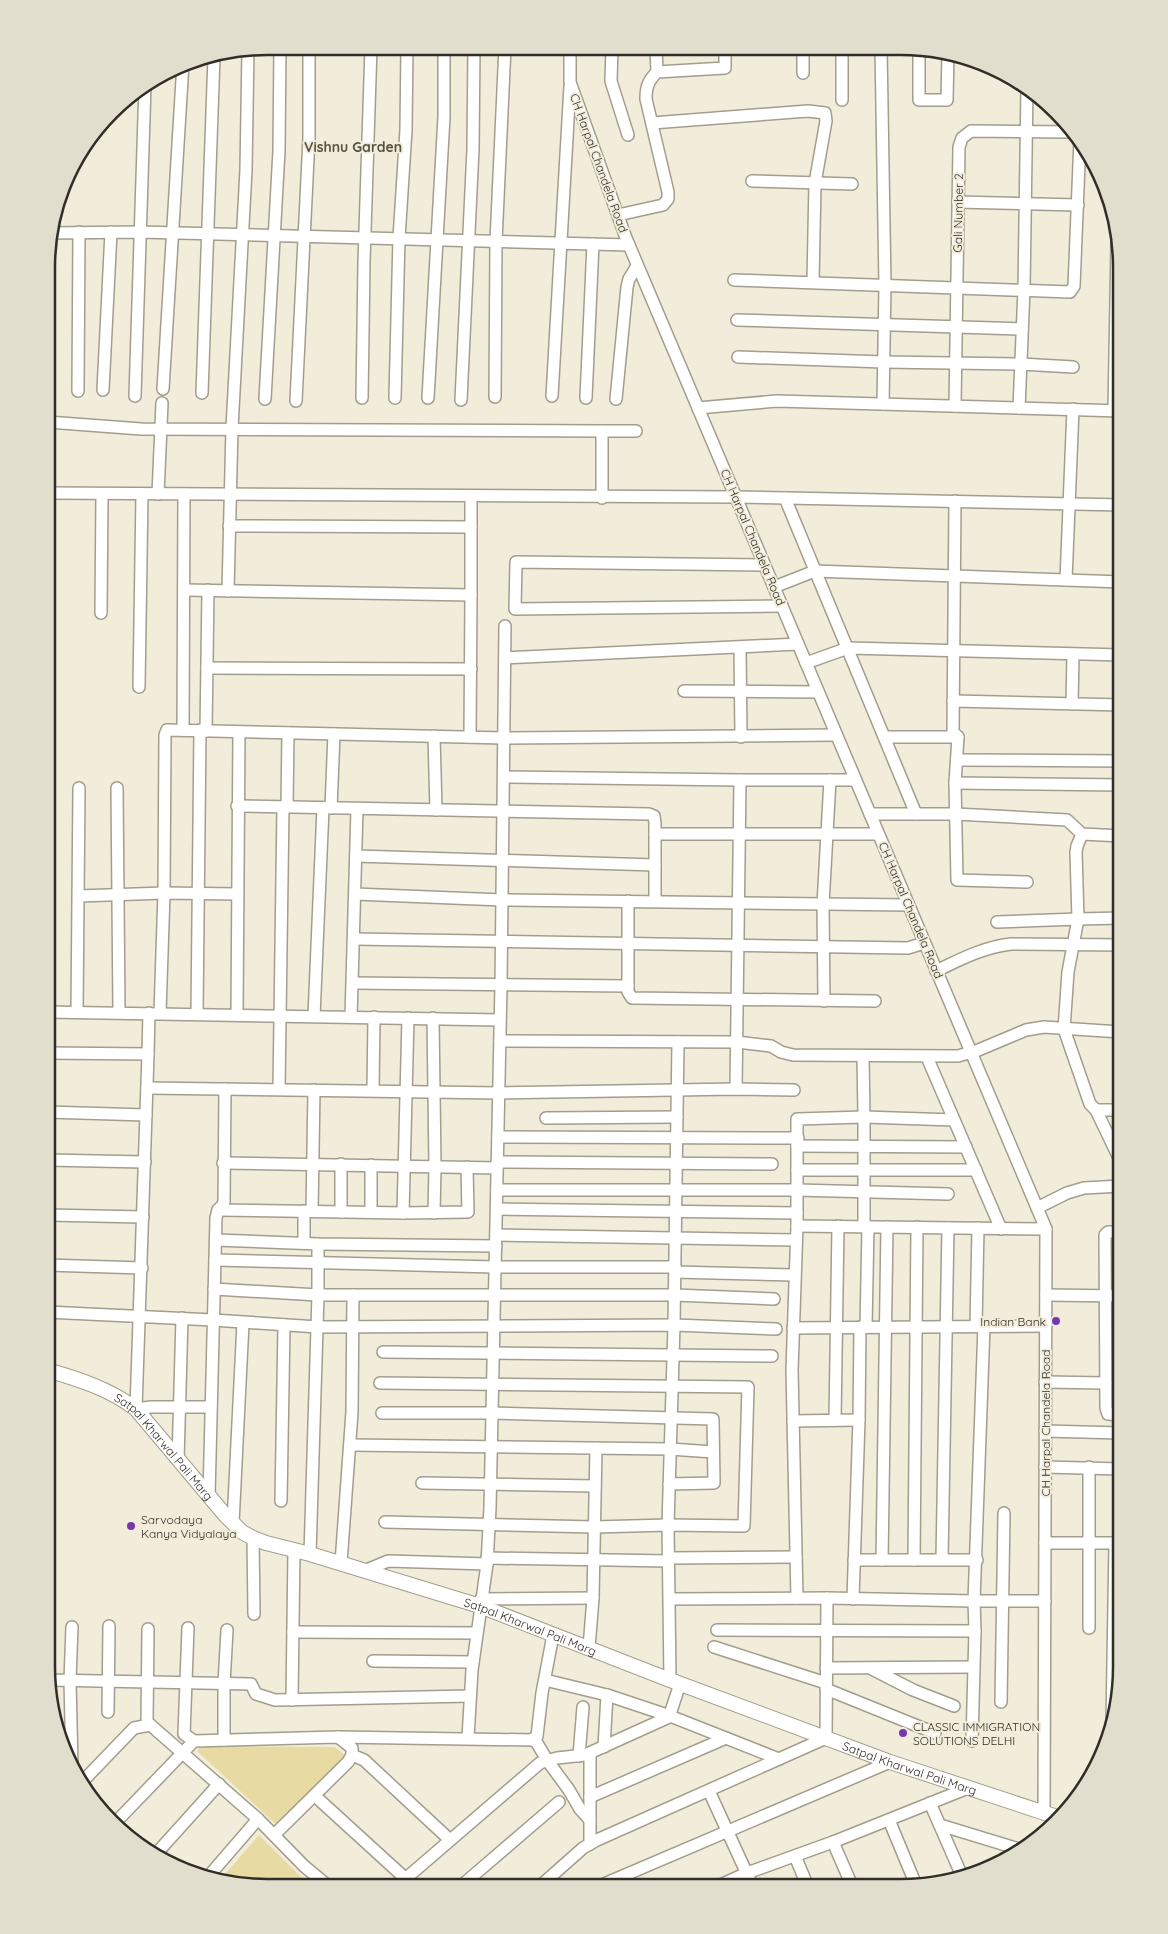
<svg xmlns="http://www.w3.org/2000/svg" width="1168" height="1934" viewBox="0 0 1168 1934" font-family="Quicksand,sans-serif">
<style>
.green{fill:#e8daa3}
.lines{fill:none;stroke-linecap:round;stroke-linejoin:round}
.minor-casing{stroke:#a29e8d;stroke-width:14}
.tertiary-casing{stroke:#a29e8d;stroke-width:16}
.minor{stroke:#fff;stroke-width:11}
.tertiary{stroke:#fff;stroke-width:14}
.poi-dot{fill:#7838ad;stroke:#f2eddb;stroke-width:2}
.labels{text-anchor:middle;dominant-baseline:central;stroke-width:4;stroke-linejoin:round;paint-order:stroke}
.street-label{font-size:12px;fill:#302e27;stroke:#f2eddb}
.poi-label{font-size:12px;fill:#302e27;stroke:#f2eddb;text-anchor:start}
.neighbourhood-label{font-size:14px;font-weight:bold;fill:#575343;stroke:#f2eddb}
.rim{fill:none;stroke:#302e27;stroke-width:2.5}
</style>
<rect width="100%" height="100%" fill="#f2eddb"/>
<!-- green -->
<g class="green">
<polygon points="201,1746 335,1747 350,1760 280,1828 197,1751"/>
<polygon points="259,1835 310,1886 238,1886 219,1881"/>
</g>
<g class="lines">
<defs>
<g id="minor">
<polyline points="570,47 570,82 626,238 1046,1229 1044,1813"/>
<polyline points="612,47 611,81 628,135"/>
<polyline points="656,47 657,72"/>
<polyline points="842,48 842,100"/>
<polyline points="881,48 885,285 883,404"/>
<polyline points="919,48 919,100 947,100 948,53"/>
<polyline points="803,73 803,48"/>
<polyline points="652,123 808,111 825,113 826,121 815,183 813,282"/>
<polyline points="752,181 852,184"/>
<polyline points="958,202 1078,205"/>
<path d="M618 215 663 205 668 199V192L646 99C646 87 648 81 657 72L725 68V48"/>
<polyline points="50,233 140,232 629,245"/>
<polyline points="734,280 1070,292 1074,286 1080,139"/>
<polyline points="737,320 1022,329"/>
<polyline points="738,357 884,362 1021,364 1073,367"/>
<polyline points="163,389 183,63"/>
<polyline points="103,390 111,232"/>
<polyline points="78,391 79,232"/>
<polyline points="202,393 214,57"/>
<polyline points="135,396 145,86"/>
<polyline points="552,396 570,86"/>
<polyline points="495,397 496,241 505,47"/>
<polyline points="362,398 364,262 371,47"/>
<polyline points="395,398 399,238 406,130 407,47"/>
<polyline points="428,398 444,117 444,47"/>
<polyline points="586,398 593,244"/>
<polyline points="265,399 279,151 280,46"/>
<polyline points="616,399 627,287 629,279 637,266"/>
<polyline points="461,400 473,149 474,47"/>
<polyline points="296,401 309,138 309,46"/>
<polyline points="955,406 959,147 962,138 971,131 1076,132"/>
<polyline points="698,408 777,401 1122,411"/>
<polyline points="1019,408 1024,289 1027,87"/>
<polyline points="1114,411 1117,243"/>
<polyline points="48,422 141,429 602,431 602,498"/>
<polyline points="602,431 636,431"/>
<polyline points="48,493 735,497 1122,505"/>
<polyline points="158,494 162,403"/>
<polyline points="785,498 916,814"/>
<polyline points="955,501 953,732 958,737 955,783 957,880 1027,882"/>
<polyline points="229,526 471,527"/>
<polyline points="764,565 516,562 515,609 782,606"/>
<polyline points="1066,580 1073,409"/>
<polyline points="774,587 815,571 1122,582"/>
<polyline points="184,590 471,595 471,497"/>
<polyline points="228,591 232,428 246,170 248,50"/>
<polyline points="101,613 102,494"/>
<polyline points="740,648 741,737"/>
<polyline points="505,658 798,644"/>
<polyline points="806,663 848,648 1122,655"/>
<polyline points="207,668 471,669"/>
<polyline points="139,687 142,494"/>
<polyline points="684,691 818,692"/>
<polyline points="953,701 1122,705"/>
<polyline points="1072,704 1073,654"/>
<polyline points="183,730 184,494"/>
<polyline points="206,731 208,590"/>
<polyline points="434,736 436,810"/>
<polyline points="470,737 471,595"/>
<polyline points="886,737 958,737"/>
<polyline points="957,760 1122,761"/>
<polyline points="504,777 740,780 855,780"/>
<polyline points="955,783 1122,785"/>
<polyline points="117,788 119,1012"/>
<polyline points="237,806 649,814 654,816 655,823 655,901"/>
<polyline points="287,807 288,733"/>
<polyline points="331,808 334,734"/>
<polyline points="870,814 956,814 1067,820 1082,834 1122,836"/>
<polyline points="655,834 878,834"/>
<polyline points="1082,834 1077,846 1076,852 1078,919 1122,918"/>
<polyline points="356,856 655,865"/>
<polyline points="355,894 502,900 908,905"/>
<polyline points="79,896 164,893 237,894"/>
<polyline points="628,901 628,992 632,998 875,1001"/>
<polyline points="997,922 1078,919 1068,972 1064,1029 1090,1104 1096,1110 1121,1162"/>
<polyline points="354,939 908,948 924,943"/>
<path d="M936 971C961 959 984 947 1011 944L1122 945"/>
<polyline points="353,983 628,986"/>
<polyline points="824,1001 823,904 830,780"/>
<polyline points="47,1012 500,1020"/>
<polyline points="77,1012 79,788"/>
<polyline points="160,1013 164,893 165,735 167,730 504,738 836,735"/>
<polyline points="197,1014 200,730"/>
<polyline points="237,1015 239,732"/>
<polyline points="314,1016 323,808"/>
<polyline points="351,1017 357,809"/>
<polyline points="433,1018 435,1167 434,1213"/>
<polyline points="500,1041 737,1042 771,1046 781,1052 793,1055 958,1056 976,1051 1026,1030 1044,1027 1121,1032"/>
<polyline points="47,1053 148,1054 136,1409 151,1407 211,1407"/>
<polyline points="148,1054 149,1013"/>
<polyline points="927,1057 1001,1229"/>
<polyline points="147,1088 499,1093 736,1089 794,1090"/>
<polyline points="279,1089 283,807"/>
<polyline points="736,1089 740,780"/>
<polyline points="373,1090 374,1017"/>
<polyline points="1096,1110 1121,1110"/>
<polyline points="47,1112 146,1115"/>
<polyline points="546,1118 677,1117"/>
<polyline points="498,1137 798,1138"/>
<polyline points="797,1146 966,1147"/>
<polyline points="47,1160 145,1162"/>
<polyline points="497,1162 772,1164"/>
<polyline points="223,1163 497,1168"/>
<polyline points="797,1170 976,1170"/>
<polyline points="497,1190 797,1190 948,1194"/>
<polyline points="1037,1208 1067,1193 1084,1188 1121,1186"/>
<polyline points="497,1209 797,1213"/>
<polyline points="218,1210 403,1213 468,1212 467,1167"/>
<polyline points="304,1211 304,1243"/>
<polyline points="312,1211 314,1090"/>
<polyline points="341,1212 341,1164"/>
<polyline points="371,1212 371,1165"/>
<polyline points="403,1213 408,1018"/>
<polyline points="47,1215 143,1217"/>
<polyline points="797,1226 1046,1229"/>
<polyline points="864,1227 864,1117 954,1120"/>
<polyline points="496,1235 796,1240"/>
<polyline points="216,1240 318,1244 496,1246"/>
<polyline points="215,1260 495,1267 675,1267"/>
<polyline points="47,1265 142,1268"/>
<polyline points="675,1272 794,1275"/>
<polyline points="214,1289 318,1295 318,1244"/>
<polyline points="1046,1295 1121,1296"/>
<polyline points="47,1312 213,1320 318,1327 674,1325 776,1329"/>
<polyline points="976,1326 978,1228"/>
<polyline points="866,1327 868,1227"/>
<polyline points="793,1328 1046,1326"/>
<polyline points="383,1352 772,1356"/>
<polyline points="1045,1382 1106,1383"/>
<polyline points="380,1383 748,1387 744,1526 668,1525 595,1527 385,1522"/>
<polyline points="382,1413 492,1413 713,1419 714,1483 669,1484"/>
<polyline points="1121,1415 1108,1414 1106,1408 1105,1235 1108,1232 1121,1232"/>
<polyline points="835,1420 838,1226"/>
<polyline points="793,1421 859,1420"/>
<polyline points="1045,1431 1121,1433"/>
<polyline points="350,1445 670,1449 713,1452"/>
<polyline points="178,1460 182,1318"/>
<polyline points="1045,1467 1121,1469"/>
<polyline points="422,1483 595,1486"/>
<polyline points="209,1496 216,1218 218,1210 222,1206 224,1202 225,1089"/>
<polyline points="281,1501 284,1325"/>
<polyline points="233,1523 243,1323"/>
<polyline points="253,1538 254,1614"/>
<polyline points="1045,1543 1121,1543"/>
<polyline points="310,1554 318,1295 674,1295 774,1299"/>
<polyline points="487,1558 669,1561"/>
<polyline points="669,1558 796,1557"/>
<polyline points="942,1559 948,1228"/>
<polyline points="854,1560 977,1560"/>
<polyline points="882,1560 887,1227"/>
<polyline points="914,1560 917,1227"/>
<polyline points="341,1563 352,1412 353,1295"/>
<polyline points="364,1571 388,1561 487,1564"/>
<polyline points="797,1598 792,1370 797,1226 797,1119 864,1117 863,1056"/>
<polyline points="827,1598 974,1601 1045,1601"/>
<polyline points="481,1599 593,1598"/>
<polyline points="853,1599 859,1420 860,1327"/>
<polyline points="72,1627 70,1680 72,1767"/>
<polyline points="188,1628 184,1734 194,1741"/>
<polyline points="1089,1628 1089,1467"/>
<polyline points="148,1629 147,1722 258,1819 304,1866 328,1886"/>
<polyline points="717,1630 975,1631"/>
<polyline points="293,1632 476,1633"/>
<polyline points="714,1647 826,1683"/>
<polyline points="589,1648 593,1598 596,1448"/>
<polyline points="373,1661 473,1662"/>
<polyline points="826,1668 973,1667"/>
<polyline points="872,1669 913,1690 954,1706"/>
<polyline points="49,1680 251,1684 256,1694 275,1700 470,1696"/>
<polyline points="545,1680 607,1695 670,1716 779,1759"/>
<polyline points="670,1680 668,1525 674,1325 678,1042"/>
<polyline points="826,1689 935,1733"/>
<polyline points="292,1700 294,1550"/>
<polyline points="1001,1702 1004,1513"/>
<polyline points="108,1712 109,1626"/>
<polyline points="1112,1721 1115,1542"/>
<polyline points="468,1738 472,1670 487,1564 490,1508 501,985 505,626"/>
<polyline points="534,1738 547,1760 569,1790 580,1809 590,1820"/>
<polyline points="224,1740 224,1684 227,1630"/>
<polyline points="972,1741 975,1631 974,1601 984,1326"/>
<polyline points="604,1747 607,1695"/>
<polyline points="352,1755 364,1760 450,1840"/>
<polyline points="579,1756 583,1707"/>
<polyline points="81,1783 134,1728 150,1725"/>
<polyline points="709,1791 753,1887"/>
<polyline points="315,1796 406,1879"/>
<polyline points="590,1797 726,1738"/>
<polyline points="930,1803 962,1876"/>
<polyline points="889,1820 916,1885"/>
<polyline points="114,1824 194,1741 338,1737 534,1740 537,1736 542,1693 553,1635"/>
<polyline points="940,1825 1022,1850"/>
<polyline points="274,1835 348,1762 352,1755 352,1748 338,1737"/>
<polyline points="833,1842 853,1888"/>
<polyline points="590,1844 590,1753"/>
<polyline points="155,1855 219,1784"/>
<polyline points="795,1856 808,1887"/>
<polyline points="626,1875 631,1887"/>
<polyline points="207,1878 258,1819"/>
<polyline points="397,1886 540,1763 557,1758 585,1755 669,1717 680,1684"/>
<polyline points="460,1887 559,1802"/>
<polyline points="539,1887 583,1848 597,1840 826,1738 827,1598 670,1599"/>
<polyline points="597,1887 890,1762"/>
<polyline points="716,1887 747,1873 833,1842 968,1788"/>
</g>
<g id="tertiary">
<path id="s1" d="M47 1370C78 1379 110 1389 136 1409L225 1515 242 1532 253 1538 266 1543 310 1554 480 1606 670 1680 890 1762 1060 1818"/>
</g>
</defs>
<!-- minor casing -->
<use href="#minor" class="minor-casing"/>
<!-- tertiary casing -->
<use href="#tertiary" class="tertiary-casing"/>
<!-- minor -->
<use href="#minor" class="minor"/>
<!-- tertiary -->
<use href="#tertiary" class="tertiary"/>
</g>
<!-- markers -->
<g class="poi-dot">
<circle cx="1056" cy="1321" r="5"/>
<circle cx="131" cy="1526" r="5"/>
<circle cx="903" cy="1733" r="5"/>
</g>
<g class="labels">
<!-- street labels -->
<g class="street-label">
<text transform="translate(599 163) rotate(70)">CH Harpal Chandela Road</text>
<text transform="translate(958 213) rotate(-89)">Gali Number 2</text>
<text transform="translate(753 537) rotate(67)">CH Harpal Chandela Road</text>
<text transform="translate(911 910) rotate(67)">CH Harpal Chandela Road</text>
<text transform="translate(1045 1423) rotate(-90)">CH Harpal Chandela Road</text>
<text stroke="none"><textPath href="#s1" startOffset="144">Satpal Kharwal Pali Marg</textPath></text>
<text stroke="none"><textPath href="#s1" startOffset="564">Satpal Kharwal Pali Marg</textPath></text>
<text stroke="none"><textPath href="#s1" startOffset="969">Satpal Kharwal Pali Marg</textPath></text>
</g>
<!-- poi labels -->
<g class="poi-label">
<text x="1046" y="1321" text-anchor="end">Indian Bank</text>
<text x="141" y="1519">Sarvodaya<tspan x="141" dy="14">Kanya Vidyalaya</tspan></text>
<text x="913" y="1726">CLASSIC IMMIGRATION<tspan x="913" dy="14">SOLUTIONS DELHI</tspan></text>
</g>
<!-- neighbourhood labels -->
<g class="neighbourhood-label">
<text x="353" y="147">Vishnu Garden</text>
</g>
</g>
<!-- crop -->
<path d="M0 0H1168V1934H0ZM267 55H901A212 212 0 0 1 1113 267V1667A212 212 0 0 1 901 1879H267A212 212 0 0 1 55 1667V267A212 212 0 0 1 267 55Z" fill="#e2decd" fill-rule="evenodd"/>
<path class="rim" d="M267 55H901A212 212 0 0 1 1113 267V1667A212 212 0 0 1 901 1879H267A212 212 0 0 1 55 1667V267A212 212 0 0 1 267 55Z"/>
</svg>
